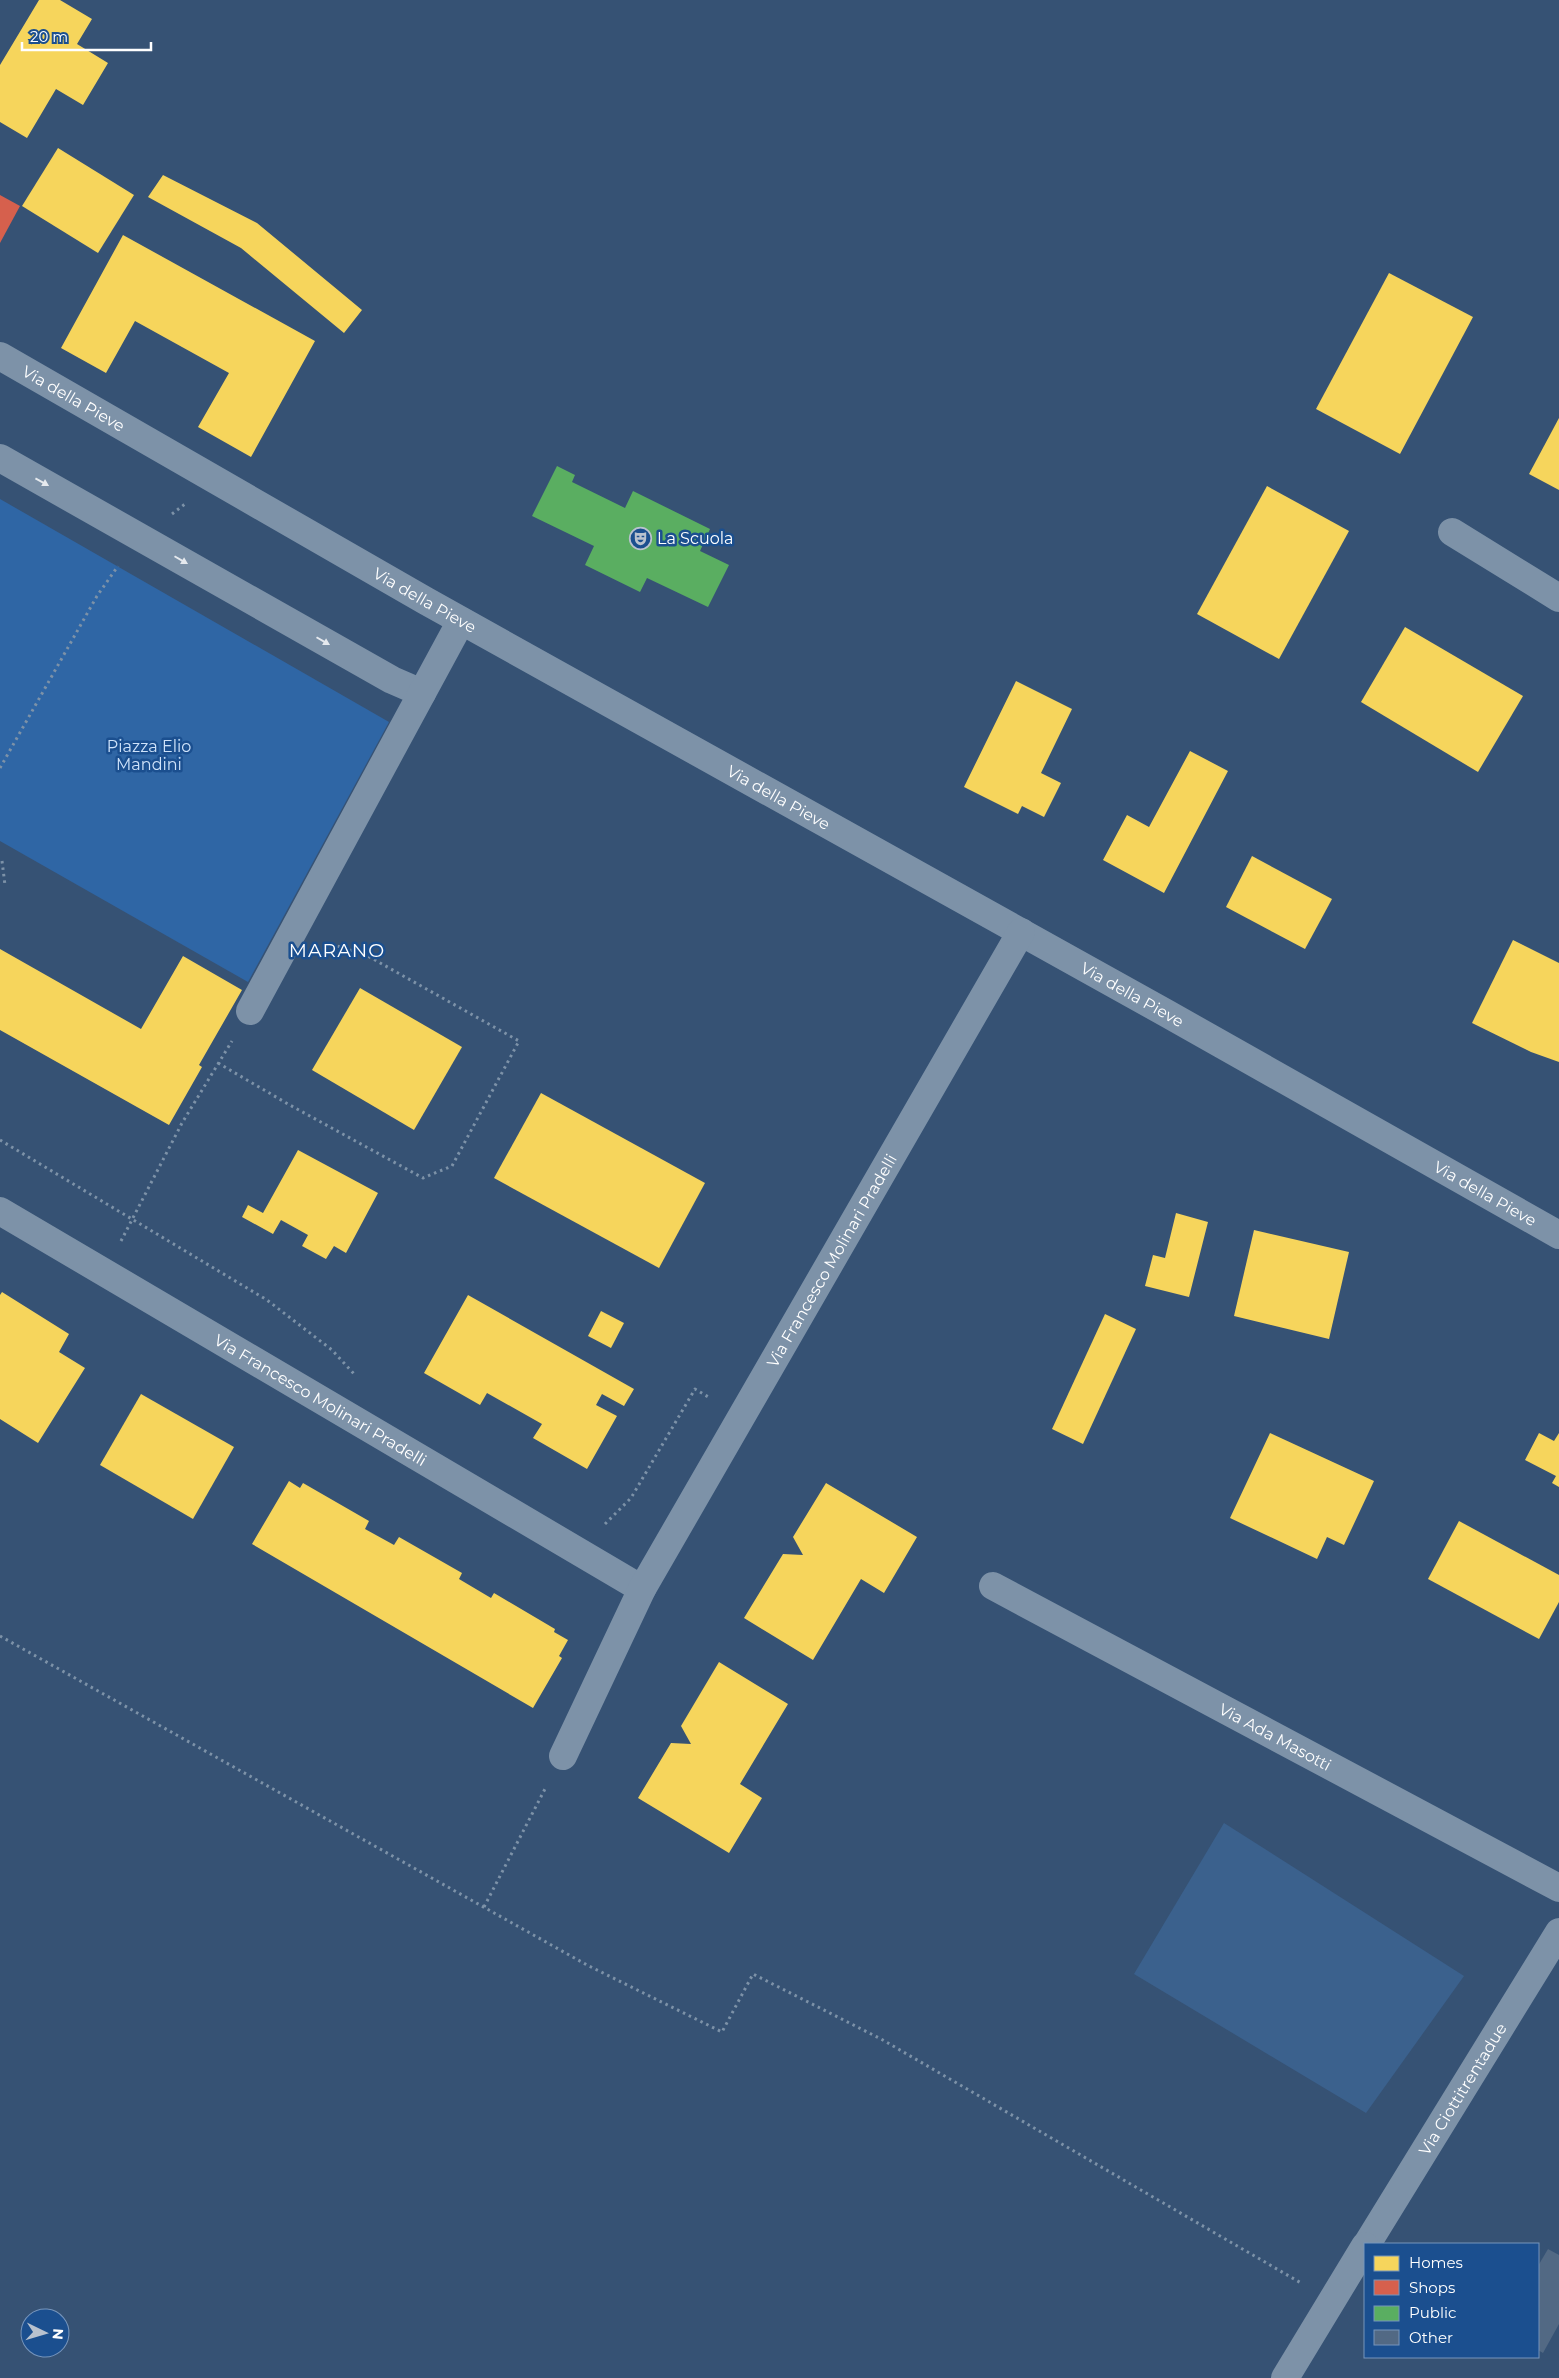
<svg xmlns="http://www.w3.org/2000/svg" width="1559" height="2378" viewBox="0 0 1559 2378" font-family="Montserrat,sans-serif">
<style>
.green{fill:#2f66a5}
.water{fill:#3b618d}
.homes{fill:#f6d55c}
.shops{fill:#d6604d}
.public{fill:#5aae61}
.building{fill:#526984}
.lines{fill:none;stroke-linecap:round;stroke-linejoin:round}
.path{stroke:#7d92a8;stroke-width:3;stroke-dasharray:2.5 4;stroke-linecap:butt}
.minor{stroke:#7d92a8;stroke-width:28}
.oneway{fill:#e5e9ee}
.labels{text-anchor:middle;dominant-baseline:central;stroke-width:5;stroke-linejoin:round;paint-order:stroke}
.street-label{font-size:16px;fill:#fff;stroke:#1b4f8f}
.poi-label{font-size:16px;fill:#fff;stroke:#1b4f8f;text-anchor:start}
.park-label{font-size:16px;fill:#cfe3fa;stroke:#1b4f8f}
.quarter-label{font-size:19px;letter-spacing:1px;fill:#fff;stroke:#1b4f8f}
</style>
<rect width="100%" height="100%" fill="#365274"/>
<!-- green -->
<polygon class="green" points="0,499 389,722 248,982 0,841"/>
<!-- water -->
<polygon class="water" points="1224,1823 1464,1976 1366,2113 1134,1974"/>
<!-- homes -->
<g class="homes">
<polygon points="39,0 60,0 92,19 77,44 108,63 83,105 56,89 27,138 0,122 0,65"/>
<polygon points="58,148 134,195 98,253 22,206"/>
<polygon points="163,175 257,223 362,310 344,333 241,248 148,197"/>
<polygon points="123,235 315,341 251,457 198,427 229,373 135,321 106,373 61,348"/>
<polygon points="1389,273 1473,317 1400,454 1316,409"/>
<polygon points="1559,418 1559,490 1529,474"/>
<polygon points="1267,486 1349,531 1279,659 1197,614"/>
<polygon points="1405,627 1523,696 1478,772 1361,702"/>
<polygon points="1016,681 1072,709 1041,773 1061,783 1044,817 1022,806 1018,814 964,787"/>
<polygon points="1190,751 1228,771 1164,893 1103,860 1127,815 1149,827"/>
<polygon points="1252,856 1332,899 1305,949 1226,907"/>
<polygon points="1513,940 1559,963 1559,1062 1531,1052 1472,1023"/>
<polygon points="0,949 141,1029 183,956 242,990 199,1065 202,1067 169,1125 0,1030"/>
<polygon points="360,988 462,1047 414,1130 312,1070"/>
<polygon points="541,1093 705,1183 659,1268 494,1178"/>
<polygon points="298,1150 378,1193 346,1253 334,1246 326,1259 302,1246 308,1235 281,1220 273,1234 242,1217 248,1205 263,1213"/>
<polygon points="1176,1213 1208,1222 1189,1297 1145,1286 1153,1255 1165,1258"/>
<polygon points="1254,1230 1349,1252 1329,1339 1234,1316"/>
<polygon points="2,1292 69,1334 59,1352 85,1368 38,1443 0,1419 0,1295"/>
<polygon points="468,1295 634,1389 624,1406 602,1394 596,1405 617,1416 587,1469 533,1438 542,1424 487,1393 480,1405 424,1373"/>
<polygon points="601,1311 624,1323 611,1348 588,1336"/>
<polygon points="1105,1314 1136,1329 1083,1444 1052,1429"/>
<polygon points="141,1394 234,1447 193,1519 100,1465"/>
<polygon points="1270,1433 1374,1481 1344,1545 1327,1537 1317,1559 1230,1518"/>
<polygon points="1539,1433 1554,1441 1559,1433 1559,1487 1552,1483 1556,1476 1525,1460"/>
<polygon points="289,1481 300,1488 303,1483 369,1521 365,1529 394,1545 399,1537 462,1573 459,1579 491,1598 494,1593 555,1629 554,1632 568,1640 559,1656 562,1658 533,1708 252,1544"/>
<polygon points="826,1483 917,1537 884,1593 861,1579 813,1660 744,1618 783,1554 803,1555 793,1537"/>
<polygon points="1459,1521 1559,1575 1559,1602 1539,1639 1428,1579"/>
<polygon points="719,1662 788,1704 740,1784 762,1798 729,1853 638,1798 671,1743 691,1744 681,1726"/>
</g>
<!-- shops -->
<polygon class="shops" points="0,195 20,206 0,243"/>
<!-- public -->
<polygon class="public" points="557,466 575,475 572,482 625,508 633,491 710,529 700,551 729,565 708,607 647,578 640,592 585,565 594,546 532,516"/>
<!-- building -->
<polygon class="building" points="1548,2249 1559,2255 1559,2324 1543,2353 1538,2350 1538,2266"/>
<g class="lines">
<!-- path -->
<g class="path">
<polyline points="172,514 185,504"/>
<polyline points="0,768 97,596 118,566"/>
<polyline points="2,861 5,885"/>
<polyline points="218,1063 288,1104 423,1178 452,1166 519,1041 366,955 328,943"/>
<polyline points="0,1140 267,1300 332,1350 355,1375"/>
<polyline points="121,1241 182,1123 232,1041"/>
<polyline points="605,1524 631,1498 695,1389 710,1398"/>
<polyline points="0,1636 587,1965 722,2032 753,1974 881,2039 1301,2283"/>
<polyline points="484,1907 546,1787"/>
</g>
<!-- minor -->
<g class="minor">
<path id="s1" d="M0 356 426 601 1166 1013 1559 1235"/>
<polyline points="0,458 392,680 422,693"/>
<polyline points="1452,532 1559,598"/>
<polyline points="250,1011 461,621"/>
<path id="s2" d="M0 1211 642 1589"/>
<path id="s3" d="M993 1586 1559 1888"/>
<path id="s4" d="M563 1756 642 1589 1021 932"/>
<path id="s5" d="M1367 2244 1559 1932"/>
<polyline points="1285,2378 1365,2246"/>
</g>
</g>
<!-- one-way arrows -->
<defs><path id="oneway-solid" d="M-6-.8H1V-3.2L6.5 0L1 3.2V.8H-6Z" transform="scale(1.25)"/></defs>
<g class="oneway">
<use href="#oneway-solid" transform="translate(42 482) rotate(29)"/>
<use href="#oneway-solid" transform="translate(181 560) rotate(30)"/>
<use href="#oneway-solid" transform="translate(323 641) rotate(30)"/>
</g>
<!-- icons -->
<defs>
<symbol id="theatre-ring" viewBox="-11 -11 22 22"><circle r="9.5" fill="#1b4f8f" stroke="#b9c2ce" stroke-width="1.5"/><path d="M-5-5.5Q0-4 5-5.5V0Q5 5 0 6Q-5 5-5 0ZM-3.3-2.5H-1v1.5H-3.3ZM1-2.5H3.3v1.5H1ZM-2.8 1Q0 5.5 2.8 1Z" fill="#b9c2ce"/></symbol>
</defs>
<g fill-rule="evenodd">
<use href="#theatre-ring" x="628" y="526" width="25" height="25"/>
</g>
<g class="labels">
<!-- street labels -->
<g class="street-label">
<text stroke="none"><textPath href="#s1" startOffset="85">Via della Pieve</textPath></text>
<text stroke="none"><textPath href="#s1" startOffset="490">Via della Pieve</textPath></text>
<text stroke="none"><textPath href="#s1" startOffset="895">Via della Pieve</textPath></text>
<text stroke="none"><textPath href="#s1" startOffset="1300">Via della Pieve</textPath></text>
<text stroke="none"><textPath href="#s1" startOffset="1705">Via della Pieve</textPath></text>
<text stroke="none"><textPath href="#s4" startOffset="564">Via Francesco Molinari Pradelli</textPath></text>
<text stroke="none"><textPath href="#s2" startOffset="372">Via Francesco Molinari Pradelli</textPath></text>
<text stroke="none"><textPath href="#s3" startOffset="320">Via Ada Masotti</textPath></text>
<text stroke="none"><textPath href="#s5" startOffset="182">Via Ciottitrentadue</textPath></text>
</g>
<!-- poi labels -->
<g class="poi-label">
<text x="657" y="538">La Scuola</text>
</g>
<!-- park labels -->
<g class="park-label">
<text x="149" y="746">Piazza Elio<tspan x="149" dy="18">Mandini</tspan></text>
</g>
<!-- quarter labels -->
<g class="quarter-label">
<text x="337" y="950">MARANO</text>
</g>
</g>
<!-- legend -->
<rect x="1364" y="2243" width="175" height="115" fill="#1b4f8f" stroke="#7695bc"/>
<rect x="1374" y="2256" width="25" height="15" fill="#f6d55c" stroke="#7695bc"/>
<text x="1409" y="2268" font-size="15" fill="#ffffff">Homes</text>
<rect x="1374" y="2280" width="25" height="15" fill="#d6604d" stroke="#7695bc"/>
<text x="1409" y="2293" font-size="15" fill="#ffffff">Shops</text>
<rect x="1374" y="2306" width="25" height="15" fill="#5aae61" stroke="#7695bc"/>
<text x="1409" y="2318" font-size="15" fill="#ffffff">Public</text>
<rect x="1374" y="2330" width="25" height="15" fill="#526984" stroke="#7695bc"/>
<text x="1409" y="2343" font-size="15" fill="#ffffff">Other</text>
<!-- north arrow -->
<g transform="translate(45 2333) rotate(95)"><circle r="24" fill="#1b4f8f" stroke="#7695bc"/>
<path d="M0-4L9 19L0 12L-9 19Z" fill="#b9c2ce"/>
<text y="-8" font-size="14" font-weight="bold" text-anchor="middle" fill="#ffffff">N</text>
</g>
<!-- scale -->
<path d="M22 42v8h129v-8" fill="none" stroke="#ffffff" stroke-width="2.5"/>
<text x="30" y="42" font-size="15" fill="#ffffff" stroke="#1b4f8f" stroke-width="4" paint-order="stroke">20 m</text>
</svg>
